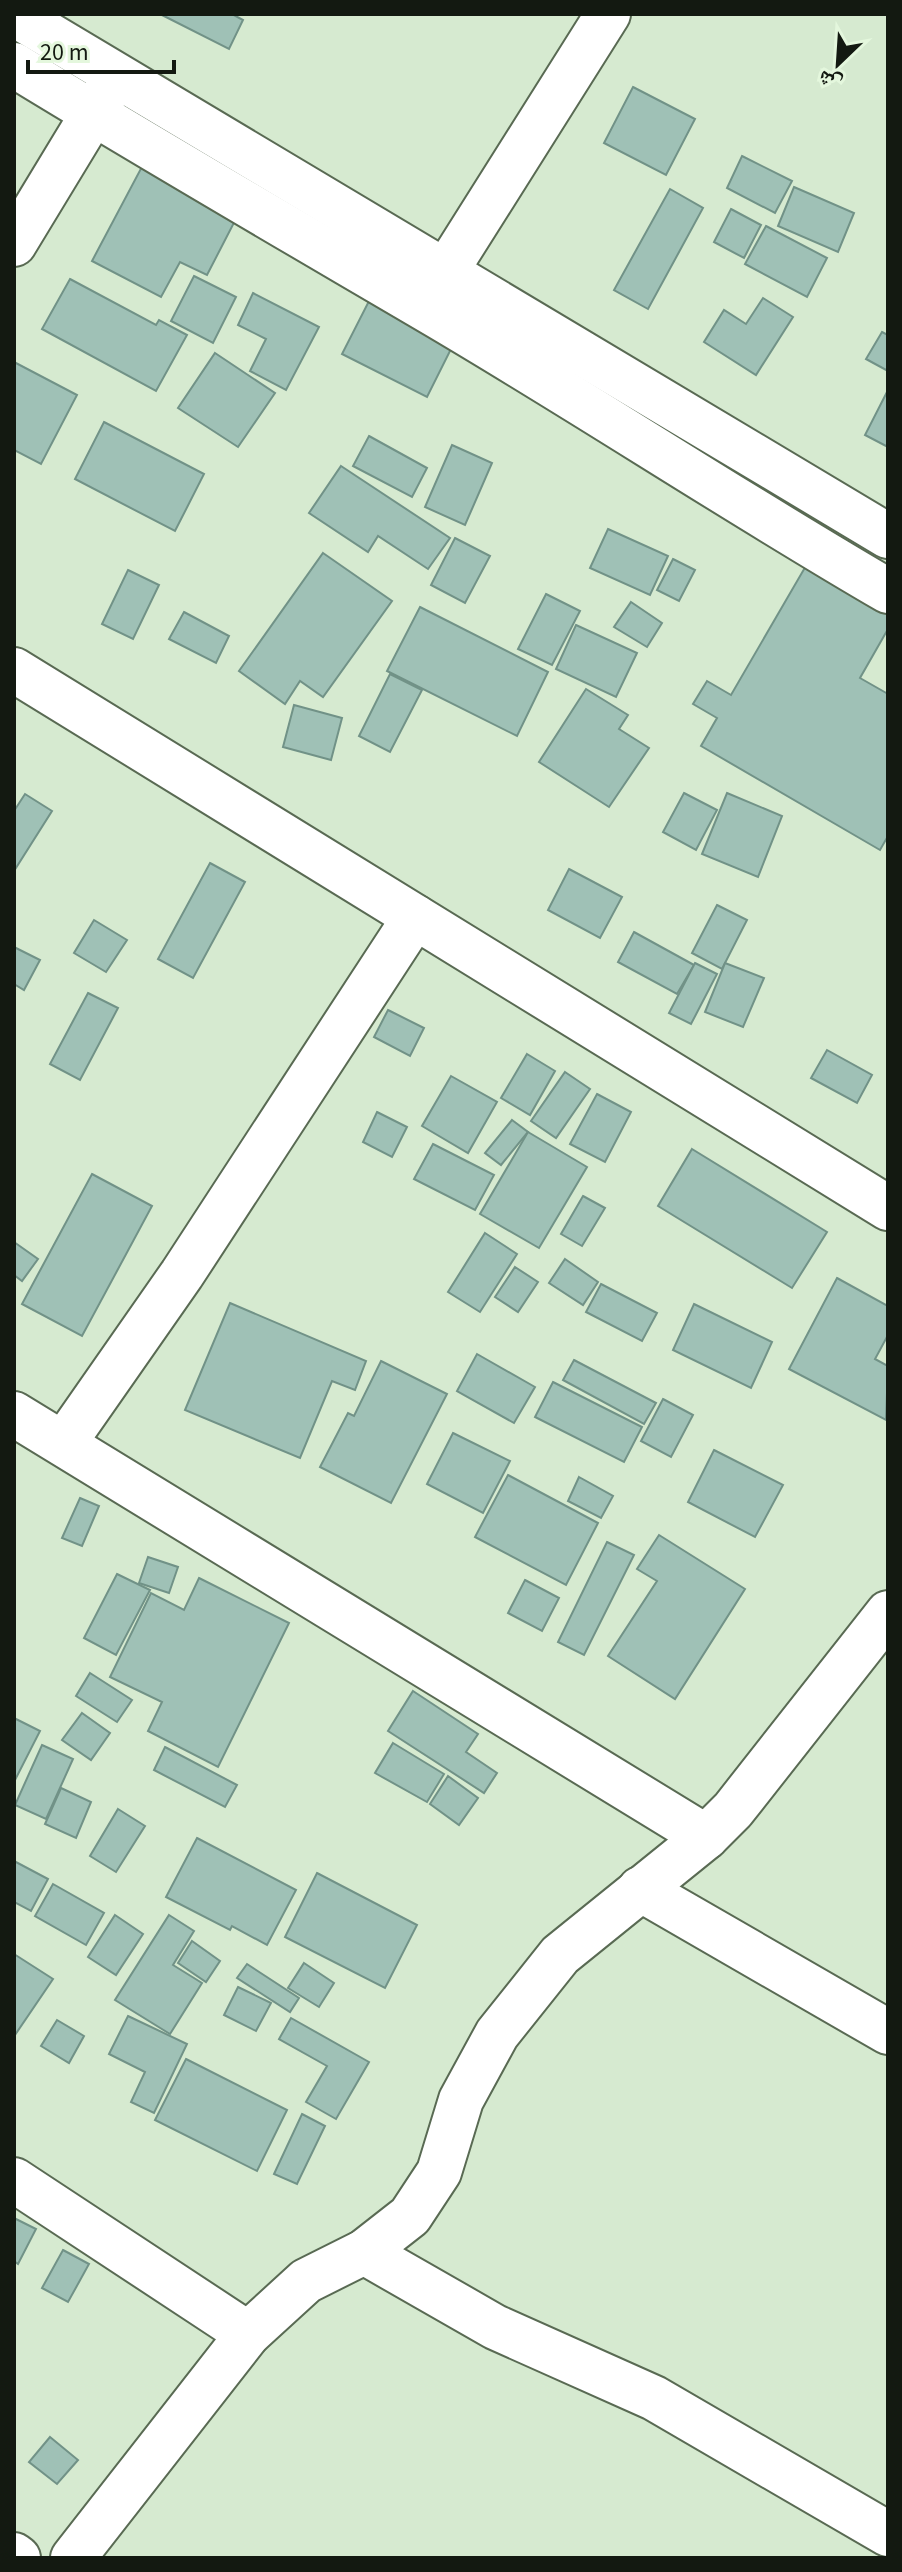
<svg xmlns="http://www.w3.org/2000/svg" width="902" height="2572" viewBox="0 0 902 2572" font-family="'Source Sans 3','Noto Naskh Arabic',sans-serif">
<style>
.building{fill:#9fc1b6;stroke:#719287;stroke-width:2}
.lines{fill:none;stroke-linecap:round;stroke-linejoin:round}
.minor-casing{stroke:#596a53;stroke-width:48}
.minor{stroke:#fff;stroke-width:44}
</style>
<rect width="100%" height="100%" fill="#d6ead0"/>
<!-- building -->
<g class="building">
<polygon points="160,14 232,14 243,20 229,49"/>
<polygon points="633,87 695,119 666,175 604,143"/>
<polygon points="742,156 792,181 775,213 727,188"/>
<polygon points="145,161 240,211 207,275 180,262 161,297 92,261"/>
<polygon points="794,187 854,213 838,252 778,226"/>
<polygon points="670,189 703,208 648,309 614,290"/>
<polygon points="731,209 761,225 744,258 714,242"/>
<polygon points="766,226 827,258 807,297 745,264"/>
<polygon points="194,276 236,297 213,343 171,321"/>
<polygon points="70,279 156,325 159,320 187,335 156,391 42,329"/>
<polygon points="253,293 319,327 286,390 250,371 266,339 238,325"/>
<polygon points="763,298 793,317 756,375 704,342 724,310 746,324"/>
<polygon points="369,301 454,343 427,397 342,354"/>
<polygon points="882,332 888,335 888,371 866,359"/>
<polygon points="215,353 275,393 238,447 178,408"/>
<polygon points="14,362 77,395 41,464 14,450"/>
<polygon points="888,390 888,447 865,435"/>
<polygon points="104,422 204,474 175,531 75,479"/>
<polygon points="369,436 427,468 412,497 353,466"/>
<polygon points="452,445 492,463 465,525 425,507"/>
<polygon points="341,466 450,538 428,569 378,536 368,552 309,513"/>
<polygon points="608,529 668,556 650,595 590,568"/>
<polygon points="455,538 490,556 465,603 431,585"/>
<polygon points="323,553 392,601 323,697 300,681 285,704 239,671"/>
<polygon points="673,559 695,570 679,601 657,590"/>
<polygon points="807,564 888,611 888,629 860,678 888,694 888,836 880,850 701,746 717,718 693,704 707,681 731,695"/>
<polygon points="128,570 159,585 133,639 102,624"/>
<polygon points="546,594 580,611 552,665 518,649"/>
<polygon points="631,602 662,623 647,647 614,627"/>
<polygon points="420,607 548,672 517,736 387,671"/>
<polygon points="184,612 229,636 216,663 169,639"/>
<polygon points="576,625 637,653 616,697 556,669"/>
<polygon points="390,674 422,690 390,752 359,736"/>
<polygon points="586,689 628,715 619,729 649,748 609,807 539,762"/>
<polygon points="294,705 342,718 331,760 283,747"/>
<polygon points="684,793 717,810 696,850 663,832"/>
<polygon points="727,793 782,816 758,877 702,854"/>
<polygon points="25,794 52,811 14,871 14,811"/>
<polygon points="210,863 245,882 193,978 158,959"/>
<polygon points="569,869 622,897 600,938 548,910"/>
<polygon points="717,905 747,920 722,969 692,953"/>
<polygon points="94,920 127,940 106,972 74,953"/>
<polygon points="634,932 694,965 677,994 618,962"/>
<polygon points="14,947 40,960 24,990 14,984"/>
<polygon points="695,963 717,974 691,1024 669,1013"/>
<polygon points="725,963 764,978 743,1027 705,1012"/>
<polygon points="88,993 118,1008 80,1080 50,1064"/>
<polygon points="388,1010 424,1028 410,1056 374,1037"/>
<polygon points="827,1050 872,1075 857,1103 811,1078"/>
<polygon points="527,1054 555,1071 530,1115 501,1098"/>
<polygon points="565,1072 590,1089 556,1138 531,1121"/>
<polygon points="451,1076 497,1102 468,1153 422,1126"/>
<polygon points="597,1094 631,1112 605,1162 570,1144"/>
<polygon points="377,1112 407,1127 392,1157 363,1142"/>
<polygon points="512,1120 528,1132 501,1165 485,1153"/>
<polygon points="528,1132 587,1167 539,1248 480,1214"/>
<polygon points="433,1144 494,1175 475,1210 414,1179"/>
<polygon points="692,1149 827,1232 792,1288 658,1206"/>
<polygon points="92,1174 152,1206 82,1336 22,1304"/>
<polygon points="583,1196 605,1208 582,1246 561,1234"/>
<polygon points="485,1233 517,1254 480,1312 448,1292"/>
<polygon points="14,1242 38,1259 22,1281 14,1275"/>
<polygon points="565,1259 598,1282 583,1305 549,1283"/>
<polygon points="515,1267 538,1282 518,1312 495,1297"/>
<polygon points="837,1278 888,1306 888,1335 875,1359 888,1366 886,1420 789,1369"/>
<polygon points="601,1284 657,1313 642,1341 586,1312"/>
<polygon points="230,1303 366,1361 355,1390 332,1381 300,1458 185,1410"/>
<polygon points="694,1304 772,1342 751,1388 673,1350"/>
<polygon points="477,1354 535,1387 514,1423 457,1391"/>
<polygon points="574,1360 656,1403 644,1424 563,1380"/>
<polygon points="381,1361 447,1394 391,1503 320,1467 348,1413 354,1416"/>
<polygon points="553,1382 642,1427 624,1462 535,1417"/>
<polygon points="663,1399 693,1415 671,1457 641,1441"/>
<polygon points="453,1433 510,1461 483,1513 427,1484"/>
<polygon points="714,1450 783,1485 755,1537 688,1502"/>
<polygon points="508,1475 598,1523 566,1585 475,1537"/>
<polygon points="579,1477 613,1496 601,1518 568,1501"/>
<polygon points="80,1498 99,1506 82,1546 62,1538"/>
<polygon points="659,1535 745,1589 675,1699 608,1656 657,1581 637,1569"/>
<polygon points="607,1542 634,1555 584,1655 558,1642"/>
<polygon points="148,1557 178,1567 169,1593 139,1583"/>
<polygon points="117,1574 150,1590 116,1655 84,1638"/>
<polygon points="199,1578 289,1623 218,1767 148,1731 162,1702 110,1677 151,1593 184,1610"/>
<polygon points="525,1580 559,1598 542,1631 508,1613"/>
<polygon points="90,1673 132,1700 117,1722 76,1696"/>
<polygon points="413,1691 478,1734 466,1752 497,1773 484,1793 388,1731"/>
<polygon points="82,1713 110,1733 91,1760 62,1740"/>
<polygon points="14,1718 40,1731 14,1782"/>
<polygon points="393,1743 444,1774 427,1802 375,1773"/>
<polygon points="42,1745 73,1759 46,1819 15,1805"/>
<polygon points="165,1747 237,1785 225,1807 154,1770"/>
<polygon points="448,1776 478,1798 459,1825 430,1804"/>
<polygon points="61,1788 91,1802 76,1838 45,1824"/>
<polygon points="118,1809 145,1826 116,1872 90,1856"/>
<polygon points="197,1838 296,1890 267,1945 232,1926 230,1930 166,1897"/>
<polygon points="14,1861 48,1879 31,1911 14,1902"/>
<polygon points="317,1873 417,1925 385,1988 285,1937"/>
<polygon points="53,1884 104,1913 86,1945 35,1916"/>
<polygon points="115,1915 143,1934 116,1975 88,1957"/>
<polygon points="169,1915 194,1931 173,1965 202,1983 170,2034 115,2000"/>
<polygon points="192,1941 220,1961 206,1982 178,1963"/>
<polygon points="14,1954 53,1979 15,2035 14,2034"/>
<polygon points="304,1963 334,1983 319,2007 288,1988"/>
<polygon points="247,1964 299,1998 290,2012 237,1978"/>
<polygon points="238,1987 271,2003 256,2031 224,2015"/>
<polygon points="128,2016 187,2044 154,2113 131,2102 145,2072 109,2054"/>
<polygon points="291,2018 369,2062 336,2119 306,2102 327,2066 279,2039"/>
<polygon points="57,2020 84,2036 69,2063 41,2046"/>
<polygon points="186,2059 287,2110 257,2171 155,2120"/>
<polygon points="302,2114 325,2126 297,2184 274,2174"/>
<polygon points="14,2218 36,2229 18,2264 14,2261"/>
<polygon points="63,2250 89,2264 68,2302 42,2288"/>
<polygon points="50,2437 78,2460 57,2484 29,2462"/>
</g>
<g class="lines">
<defs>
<g id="minor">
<polyline points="14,14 888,536"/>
<path d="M14 65C151 149 291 230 429 311 584 402 733 501 888 591"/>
<polyline points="14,244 108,89"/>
<polyline points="446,271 608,14"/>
<polyline points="14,670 888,1208"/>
<polyline points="14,1414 706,1837"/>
<polyline points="64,1443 182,1274 415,917"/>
<polyline points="640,1889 888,2032"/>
<polyline points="14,2180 248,2334"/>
<polyline points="364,2252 495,2327 654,2398 888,2534"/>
<polyline points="14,2555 18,2558"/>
<polyline points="73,2558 248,2334 306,2281 364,2252 410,2216 439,2172 461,2100 497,2034 560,1955 706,1837 733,1810 888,1613"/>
</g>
</defs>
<!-- minor casing -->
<use href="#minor" class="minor-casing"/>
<!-- minor -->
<use href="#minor" class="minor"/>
</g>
<!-- border -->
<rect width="902" height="2572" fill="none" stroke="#131911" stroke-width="32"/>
<!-- north arrow -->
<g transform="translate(838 64) rotate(205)" stroke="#e4f7dd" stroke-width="6" paint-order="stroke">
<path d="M0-6L14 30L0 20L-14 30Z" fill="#131911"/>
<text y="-12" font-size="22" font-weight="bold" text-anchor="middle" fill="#131911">ش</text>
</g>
<!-- scale -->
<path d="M28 60v12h146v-12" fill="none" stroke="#131911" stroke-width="4"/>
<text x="40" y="60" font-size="24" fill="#131911" stroke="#e4f7dd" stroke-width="6" paint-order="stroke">20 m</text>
</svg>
